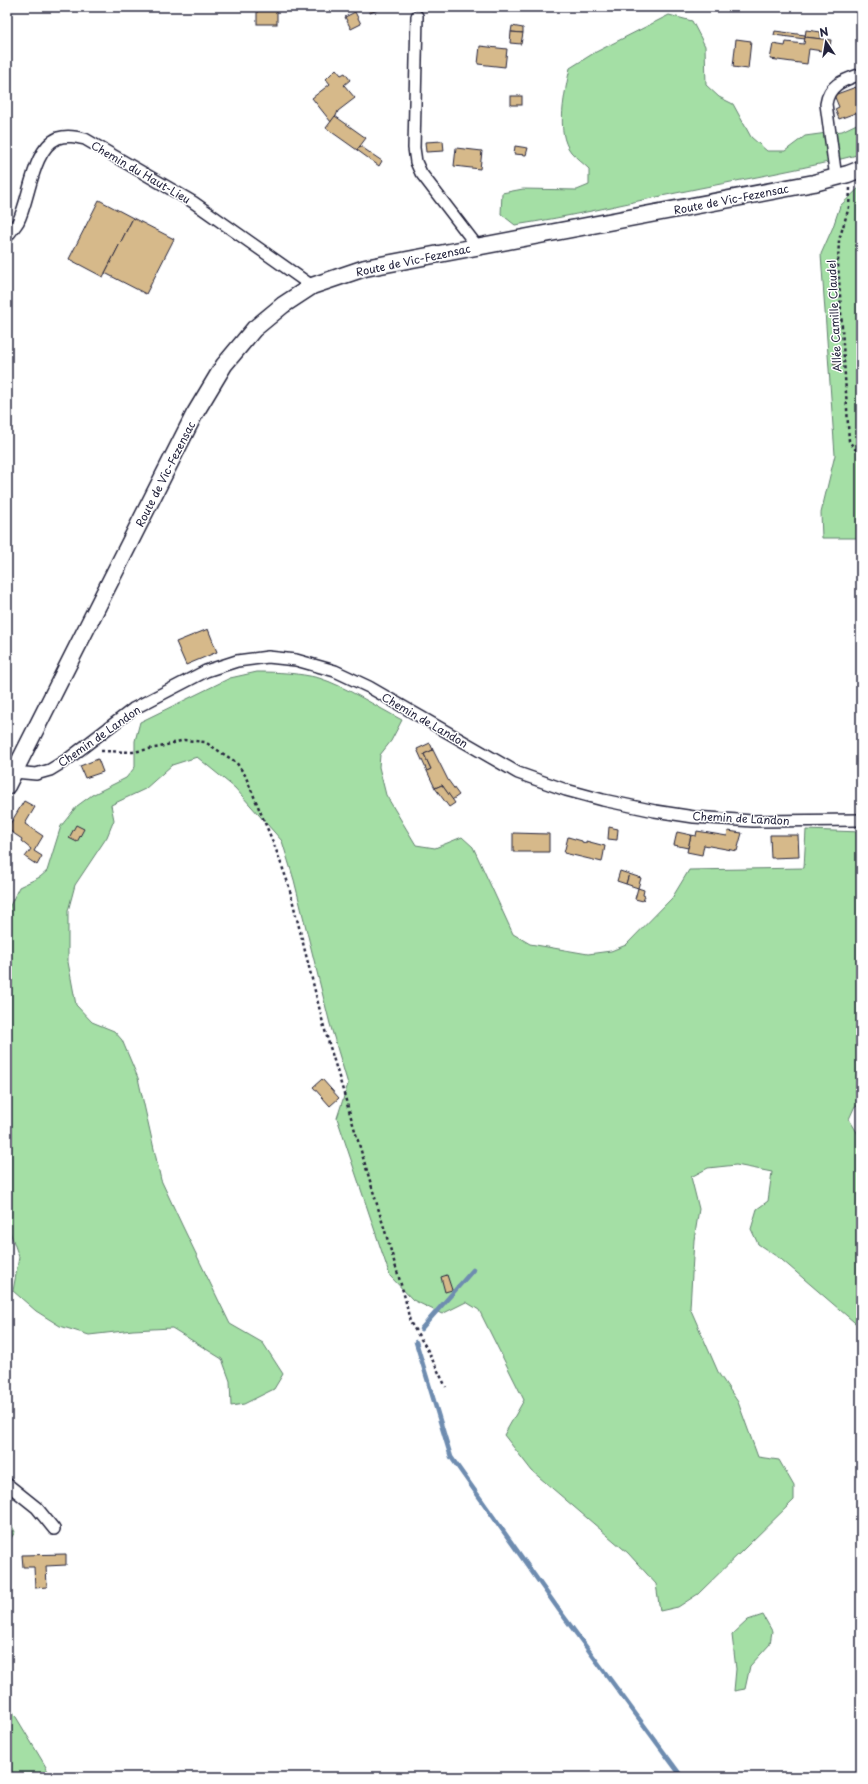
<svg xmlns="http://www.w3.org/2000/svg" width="868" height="1784" viewBox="0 0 868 1784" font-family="'Playpen Sans',sans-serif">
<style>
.green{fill:#a4dfa5;stroke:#638070}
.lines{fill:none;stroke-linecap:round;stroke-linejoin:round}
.stream{stroke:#6e8cb0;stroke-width:4.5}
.building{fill:#d6b98a;stroke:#22223b}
.street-casing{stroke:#22223b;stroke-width:14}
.secondary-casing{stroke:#22223b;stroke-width:19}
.path{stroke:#22223b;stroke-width:2.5;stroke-dasharray:3 3;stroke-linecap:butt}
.street{stroke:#fff;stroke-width:11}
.secondary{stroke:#fff;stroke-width:16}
.labels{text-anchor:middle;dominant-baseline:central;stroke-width:3;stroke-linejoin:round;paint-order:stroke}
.street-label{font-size:11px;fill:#22223b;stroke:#fff}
</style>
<rect width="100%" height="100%" fill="#fff"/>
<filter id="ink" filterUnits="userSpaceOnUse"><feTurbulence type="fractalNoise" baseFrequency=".025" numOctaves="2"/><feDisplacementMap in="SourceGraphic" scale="8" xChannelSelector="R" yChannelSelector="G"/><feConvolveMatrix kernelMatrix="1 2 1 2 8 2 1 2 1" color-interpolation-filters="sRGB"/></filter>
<g filter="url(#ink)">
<!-- green -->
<g class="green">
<path d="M669 15 692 21 705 46 706 85 719 97 733 104 751 137 767 151H785L805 136 842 131 861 122V154C800 170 738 180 676 193 622 204 569 217 515 225L501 214 502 193 523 189 577 190 589 185V169C584 164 576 158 571 152 555 132 565 92 570 68L594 53Z"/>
<polygon points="861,186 861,538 822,538 821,513 835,455 821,254 833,227 840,206"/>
<path d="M257 672C277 672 299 673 319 678 345 686 377 707 402 720L391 741 380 755 379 767 386 795 416 845 435 848 462 837 473 847 513 934 530 944 588 954 611 951 626 945 672 898 689 870 804 868 806 830 861 832V1107L855 1106 849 1119 861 1139V1328L782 1260 758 1244 751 1229 757 1209 768 1201 772 1172 736 1165 708 1168 691 1177 699 1209 694 1240 690 1308 719 1374 738 1402 758 1457 779 1460 794 1486V1500L698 1594 678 1607 660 1611 656 1584 628 1553 532 1471 504 1435 524 1400 479 1310 466 1302 442 1314 413 1300 390 1276 337 1118 348 1084 330 1024 294 880 282 841 235 788 197 757 172 765 145 789 111 805 114 820 107 837 75 885 68 911V962L76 1005 92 1022 114 1031 122 1040 138 1078 161 1180 182 1225 230 1324 263 1343 283 1374 274 1389 244 1404 231 1406 230 1381 222 1359 172 1328 133 1330 89 1335 60 1326 36 1311 13 1291 19 1257 10 1232 7 1231 8 910 19 887 40 877 47 871 61 826 77 806 92 795 126 778 135 767V741L140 722 230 678Z"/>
<polygon points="7,1516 15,1532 7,1544"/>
<polygon points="763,1615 772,1631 770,1644 750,1666 745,1689 734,1691 736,1669 732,1635 748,1620"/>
<polygon points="7,1702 46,1767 50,1777 9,1777 7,1775"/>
</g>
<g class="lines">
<!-- stream -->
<g class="stream">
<polyline points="421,1329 473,1270"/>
<polyline points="416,1342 451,1457 559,1610 682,1777"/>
</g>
</g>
<!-- building -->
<g class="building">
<rect x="257" y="7" width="20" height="17"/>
<polygon points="368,7 385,7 370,13"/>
<polygon points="488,7 495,7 495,11 487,10"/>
<polygon points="355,12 361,24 351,29 345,17"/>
<polygon points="512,26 523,28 523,33 511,32"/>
<polygon points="806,30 821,32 820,39 805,37"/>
<polygon points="775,31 805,35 805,39 774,35"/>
<polygon points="511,32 523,33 521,44 510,43"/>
<polygon points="805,37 831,40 829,52 809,49 807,64 770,59 773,44 785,46 786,42 804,44"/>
<polygon points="736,39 751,41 748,69 733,67"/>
<polygon points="480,46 507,49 505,67 478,64"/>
<polygon points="336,69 341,75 345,73 350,80 344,85 355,98 338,111 336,116 331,122 312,98 330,84 326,79"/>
<polygon points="856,87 861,99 861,111 839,119 835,109 839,107 834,95"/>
<rect x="511" y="96" width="11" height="9"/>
<polygon points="335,116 366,138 357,150 326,128"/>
<polygon points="443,141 444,151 426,152 425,142"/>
<polygon points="360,146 382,161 379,166 357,150"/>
<polygon points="515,146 528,148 526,155 514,154"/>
<polygon points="456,148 482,151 480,169 454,166"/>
<polygon points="99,200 133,218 103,277 69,259"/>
<polygon points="133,218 174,239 146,294 105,273"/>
<polygon points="840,358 841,364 834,365 833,359"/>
<polygon points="208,629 217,652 186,665 176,642"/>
<polygon points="430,743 433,750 424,754 431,769 427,771 417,749"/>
<polygon points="433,750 448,780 459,795 452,800 442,785 435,788 427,771 431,769 424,754"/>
<polygon points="98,759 103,772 85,778 80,766"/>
<polygon points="442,785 455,803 449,807 435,788"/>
<polygon points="24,801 35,807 25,824 43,836 34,851 42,856 37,865 25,857 31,849 21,841 22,839 7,829"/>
<polygon points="76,825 84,829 77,842 69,838"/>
<polygon points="609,827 618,829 617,840 608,839"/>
<polygon points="697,831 727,836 728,831 742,833 737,851 704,845 702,855 687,852 691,835 696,836"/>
<polygon points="677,832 691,835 688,848 674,845"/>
<polygon points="513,833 549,834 549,852 513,852"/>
<polygon points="770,835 798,835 799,857 771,858"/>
<polygon points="568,837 582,841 582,842 586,843 586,841 605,846 602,862 564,853"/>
<polygon points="620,871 629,874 626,884 617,881"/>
<polygon points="629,874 641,878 638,888 626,884"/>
<polygon points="638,888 644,890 643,895 645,896 643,901 635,899"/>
<polygon points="322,1079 339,1098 330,1106 313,1087"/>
<polygon points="447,1275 452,1290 445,1292 441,1277"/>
<polygon points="66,1554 66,1565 46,1566 47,1587 35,1588 34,1567 23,1567 22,1555"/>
</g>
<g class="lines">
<defs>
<g id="street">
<polyline points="417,16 414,148 416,162 421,173 477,246"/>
<path d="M836 178 826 104C829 84 844 80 861 74"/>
<path d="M7 237C10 232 15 227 18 222 30 199 32 149 58 138 67 135 76 137 85 139L193 202 312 286"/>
<polyline points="14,772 36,774 50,770 68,759 133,709 206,671 237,661 268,657 296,660 335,671 369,687 518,773 566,790 603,800 655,811 694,817 753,821 861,820"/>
<polyline points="7,1484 37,1508 54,1529"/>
</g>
<polyline id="secondary" points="7,786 194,415 224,365 254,329 283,305 312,286 365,268 814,183 848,174 861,169"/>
</defs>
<!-- street casing -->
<use href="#street" class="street-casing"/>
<!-- secondary casing -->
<use href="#secondary" class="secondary-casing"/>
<!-- path -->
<g class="path">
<polyline points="850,188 849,207 839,240 838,263 849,441 855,449 861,452"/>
<polyline points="101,751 133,752 160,747 184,740 205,742 236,762 245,775 275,847 288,883 324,1027 405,1298 410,1322 426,1347 446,1387"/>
</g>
<!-- street -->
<use href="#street" class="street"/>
<!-- secondary -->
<use href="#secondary" class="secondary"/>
</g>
</g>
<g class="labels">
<!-- street labels -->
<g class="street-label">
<text transform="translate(141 172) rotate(30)">Chemin du Haut-Lieu</text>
<text transform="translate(731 199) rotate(-11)">Route de Vic-Fezensac</text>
<text transform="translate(413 260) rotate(-12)">Route de Vic-Fezensac</text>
<text transform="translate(834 316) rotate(-93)">Allée Camille Claudel</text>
<text transform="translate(165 474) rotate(-63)">Route de Vic-Fezensac</text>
<text transform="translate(425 720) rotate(30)">Chemin de Landon</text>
<text transform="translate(99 736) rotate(-35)">Chemin de Landon</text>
<text transform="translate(741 818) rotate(3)">Chemin de Landon</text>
</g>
</g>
<!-- margin -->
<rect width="868" height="1784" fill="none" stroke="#fff" stroke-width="24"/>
<rect x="12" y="12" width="844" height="1760" fill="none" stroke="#22223b" stroke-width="1.5" filter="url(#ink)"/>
<!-- north arrow -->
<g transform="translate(826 42) rotate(348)" stroke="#ffffff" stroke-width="3" paint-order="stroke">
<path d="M0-3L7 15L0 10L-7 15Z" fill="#22223b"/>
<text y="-6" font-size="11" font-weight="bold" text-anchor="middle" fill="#22223b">N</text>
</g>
</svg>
